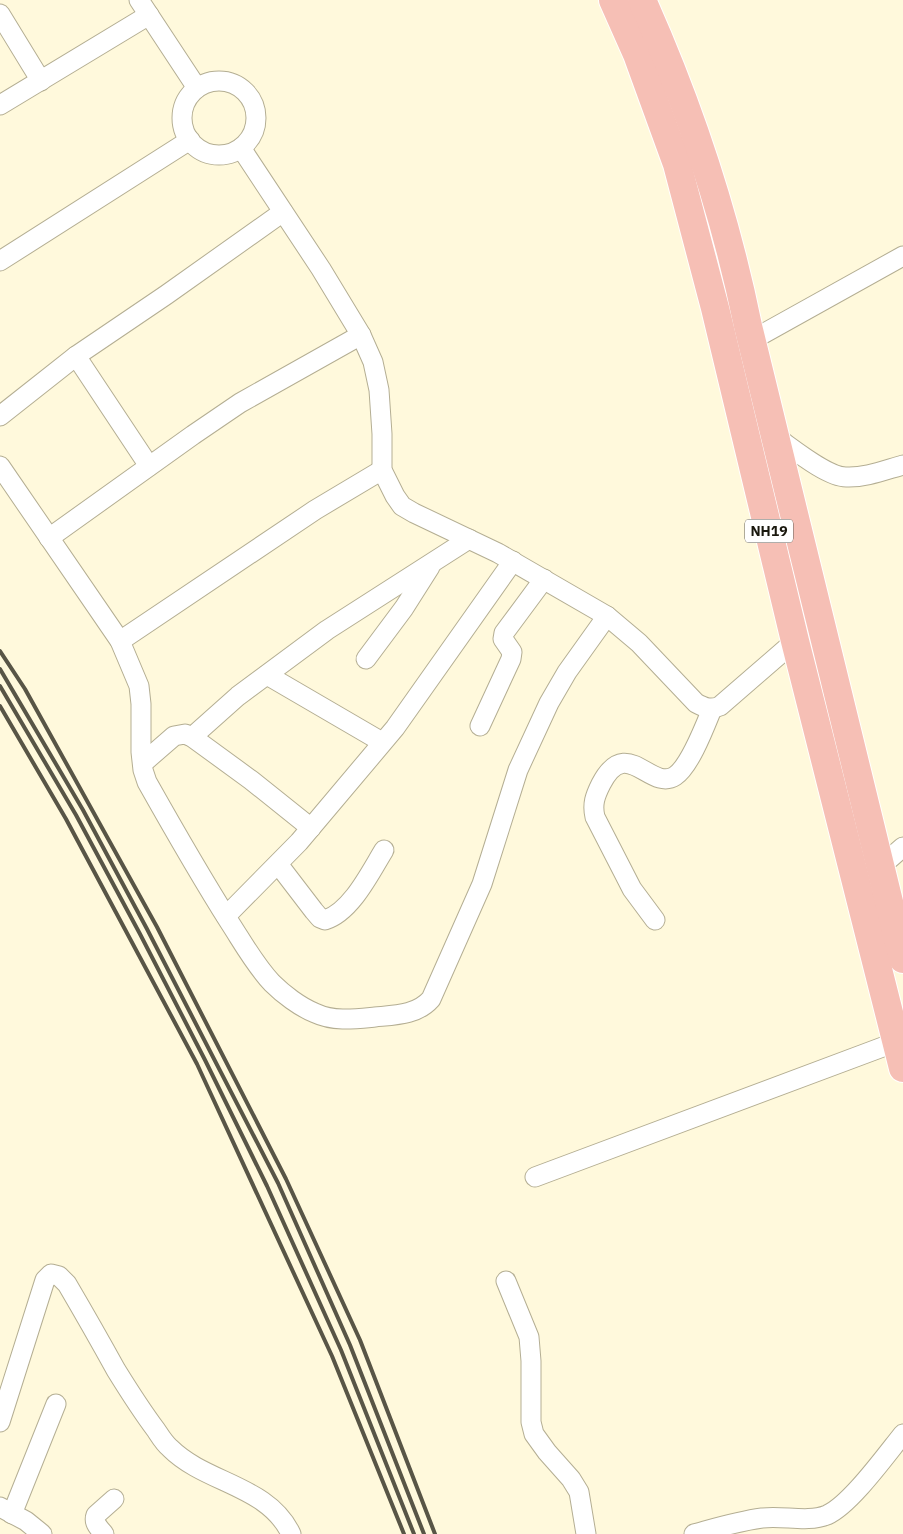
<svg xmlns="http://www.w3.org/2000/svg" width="903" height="1534" viewBox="0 0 903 1534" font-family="'IBM Plex Sans',sans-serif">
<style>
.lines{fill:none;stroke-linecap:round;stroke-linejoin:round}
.minor-casing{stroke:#b4ae93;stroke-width:21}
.highway-casing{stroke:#fff;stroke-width:30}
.minor{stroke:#fff;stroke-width:19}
.highway{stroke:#f6bfb5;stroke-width:28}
.rail{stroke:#585546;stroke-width:4}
.labels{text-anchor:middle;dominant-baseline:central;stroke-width:4;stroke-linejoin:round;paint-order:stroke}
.shield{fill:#fff;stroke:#5f5d56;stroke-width:1}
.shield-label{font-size:14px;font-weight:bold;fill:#1a180e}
</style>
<rect width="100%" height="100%" fill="#fff9dc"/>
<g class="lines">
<defs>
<g id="minor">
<polyline points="139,0 197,88"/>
<polyline points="0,14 41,81"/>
<circle cx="219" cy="118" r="37"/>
<polyline points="0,105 149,15"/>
<path d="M241 148 321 269 361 335 373 362 379 390 382 434V470L395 496 402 506 414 513 498 553 607 616 639 643 696 703C705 708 711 710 720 706L795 641"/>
<polyline points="0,261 190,140"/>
<polyline points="752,340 903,256"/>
<polyline points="76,356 149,466"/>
<polyline points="0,416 76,356 166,295 283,212"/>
<path d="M776 437C792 448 827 477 846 477 865 478 885 470 903 465"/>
<path d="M0 466 120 641 139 686 141 704V752L143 770 147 782C174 830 201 877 230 923 243 943 255 965 272 983 283 994 300 1007 315 1013 334 1022 355 1019 375 1017 396 1015 417 1015 431 999L482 884 518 770 549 703 567 672 607 616"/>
<polyline points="49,538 193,435 240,403 361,335"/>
<polyline points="120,641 315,510 382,470"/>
<polyline points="366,659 404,608 430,567"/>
<polyline points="267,675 382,742"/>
<polyline points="480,726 511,659 512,652 503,639 504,633 544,579"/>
<polyline points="192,737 238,696 327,630 469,539"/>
<polyline points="143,763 174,736 185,734 192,737 251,780 311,828"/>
<path d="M278 864 314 911 320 918 325 920C351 912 370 873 384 850"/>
<polyline points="880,867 903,847"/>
<polyline points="226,916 299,842 395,728 513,561"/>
<path d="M655 920 632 889 595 817C592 804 595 796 601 784 627 734 650 792 675 776 690 766 705 726 712 709"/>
<polyline points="535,1177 896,1042"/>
<polyline points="506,1281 529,1337 531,1361 531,1422 534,1434 547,1452 571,1479 579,1492 586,1534"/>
<path d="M0 1422 45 1280 51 1274 59 1276 67 1284C84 1313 100 1341 116 1370 129 1391 141 1410 156 1430 160 1436 164 1443 170 1448 206 1484 268 1485 291 1534"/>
<polyline points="0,1507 26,1521 42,1534"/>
<polyline points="12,1514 56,1404"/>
<path d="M104 1534C99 1528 93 1523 96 1515L114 1499"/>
<path d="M694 1534C716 1528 739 1521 762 1518 783 1515 807 1523 827 1515 850 1505 886 1455 903 1434"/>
</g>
<g id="highway">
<polyline points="613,0 637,54 677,164 715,308 795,641 903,1068"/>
<path d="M642 0C689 105 725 213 748 326L903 959"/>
</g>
</defs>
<!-- minor casing -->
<use href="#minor" class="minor-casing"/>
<!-- highway casing -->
<use href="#highway" class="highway-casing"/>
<!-- minor -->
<use href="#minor" class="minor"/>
<!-- highway -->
<use href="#highway" class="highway"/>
<!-- rail -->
<g class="rail">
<polyline points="0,651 25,689 157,927 286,1179 360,1340 435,1534"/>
<polyline points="0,669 83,810 147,929 278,1183 350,1345 424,1534"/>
<polyline points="0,686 76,815 140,934 205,1060 267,1186 341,1350 414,1534"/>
<polyline points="0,706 66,819 197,1064 332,1356 404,1534"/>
</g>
</g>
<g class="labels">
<!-- shield labels -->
<rect class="shield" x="745" y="519.5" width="48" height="23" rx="4"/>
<g class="shield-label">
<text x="769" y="531">NH19</text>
</g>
</g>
</svg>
